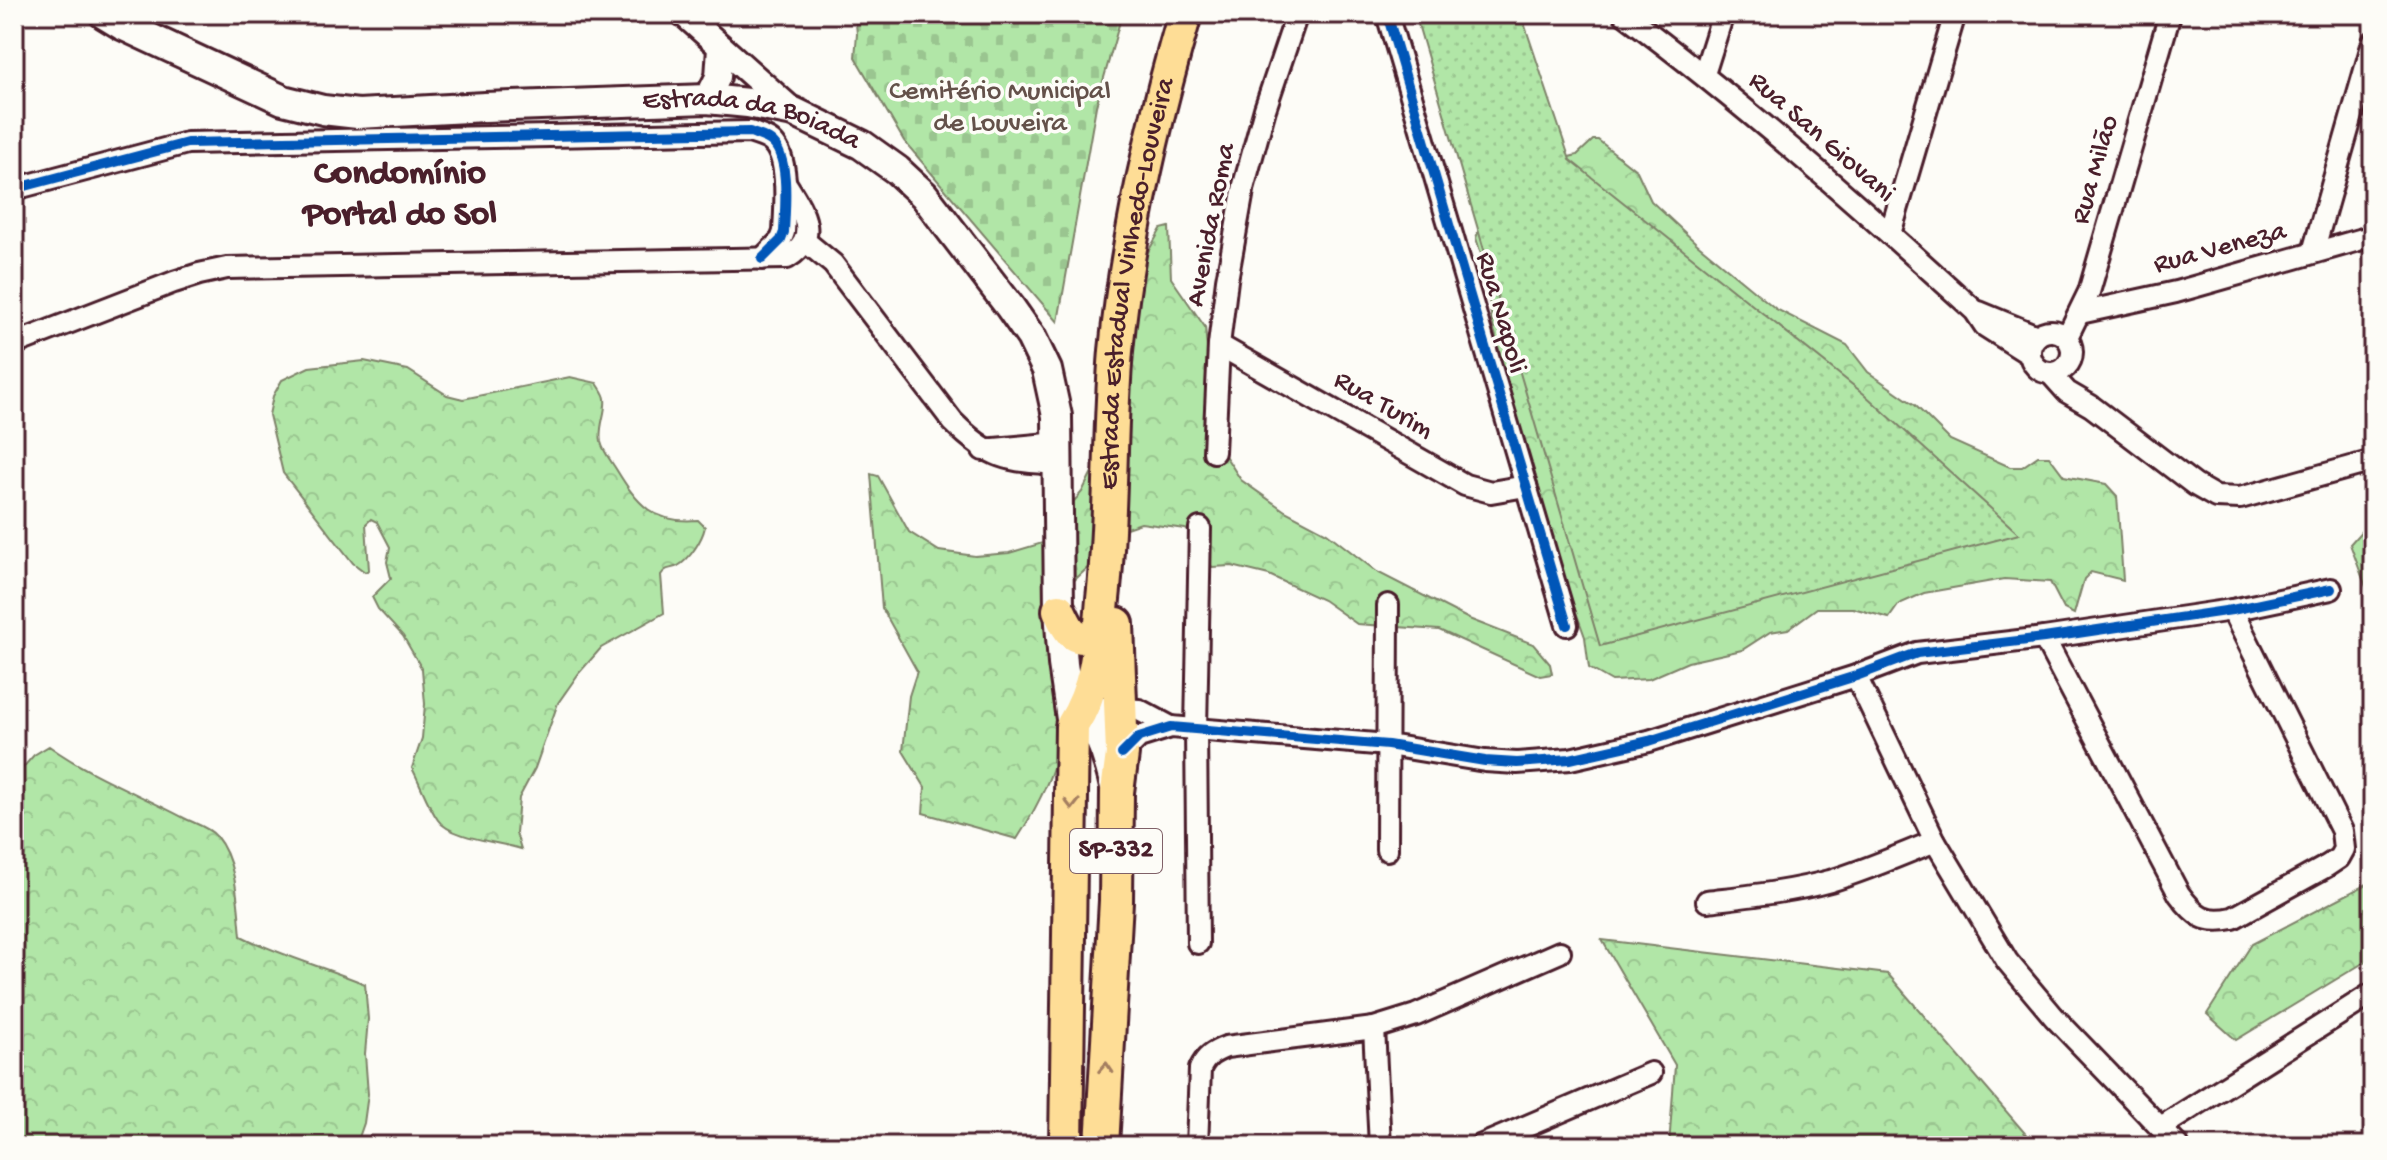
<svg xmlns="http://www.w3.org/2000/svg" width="2387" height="1160" viewBox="0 0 2387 1160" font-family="'Gochi Hand',sans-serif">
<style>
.forest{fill:url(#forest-crowns);stroke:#7e8269;stroke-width:2}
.cemetery{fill:url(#cemetery-stones);stroke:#7e8269;stroke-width:2}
.park{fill:url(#park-dots);stroke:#7e8269;stroke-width:2}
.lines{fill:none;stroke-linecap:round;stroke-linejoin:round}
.minor-casing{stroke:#4a1f2b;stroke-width:26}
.tertiary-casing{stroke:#4a1f2b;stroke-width:30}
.secondary-casing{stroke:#4a1f2b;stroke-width:34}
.primary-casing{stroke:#4a1f2b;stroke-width:38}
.minor{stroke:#fdfcf7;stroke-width:20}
.tertiary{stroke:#fdfcf7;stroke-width:24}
.secondary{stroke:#fdfcf7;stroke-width:28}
.primary{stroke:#fedd96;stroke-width:32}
.cycleway-casing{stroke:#fdfcf7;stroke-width:15}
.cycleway{stroke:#0057b8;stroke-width:10}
.oneway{stroke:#a47e60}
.labels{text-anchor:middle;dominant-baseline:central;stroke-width:7;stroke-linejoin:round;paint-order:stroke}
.shield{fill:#fdfcf7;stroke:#806168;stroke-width:2}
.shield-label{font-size:26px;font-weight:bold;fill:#4a1f2b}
.park-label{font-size:28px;fill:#64514a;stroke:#fdfcf7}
.street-label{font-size:28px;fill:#4a1f2b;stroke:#fdfcf7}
.district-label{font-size:36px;font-weight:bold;fill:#4a1f2b;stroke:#fdfcf7}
</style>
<defs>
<pattern id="forest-crowns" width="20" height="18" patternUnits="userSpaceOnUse" patternTransform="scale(2)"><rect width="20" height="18" fill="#b1e6a7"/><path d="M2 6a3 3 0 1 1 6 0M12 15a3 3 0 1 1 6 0" fill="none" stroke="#9ac590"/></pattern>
<pattern id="cemetery-stones" width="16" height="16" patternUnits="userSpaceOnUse" patternTransform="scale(2)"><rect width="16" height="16" fill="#b1e6a7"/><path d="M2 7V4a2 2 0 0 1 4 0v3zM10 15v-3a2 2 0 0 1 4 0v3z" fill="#9ac590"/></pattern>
<pattern id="park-dots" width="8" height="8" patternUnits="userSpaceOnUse" patternTransform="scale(2)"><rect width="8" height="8" fill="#b1e6a7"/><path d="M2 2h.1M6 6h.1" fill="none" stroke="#9ac590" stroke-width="1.8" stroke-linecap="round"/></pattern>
</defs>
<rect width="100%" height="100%" fill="#fdfcf7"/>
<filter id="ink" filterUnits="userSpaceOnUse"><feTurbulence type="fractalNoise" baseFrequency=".0125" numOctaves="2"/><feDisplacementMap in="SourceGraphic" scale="16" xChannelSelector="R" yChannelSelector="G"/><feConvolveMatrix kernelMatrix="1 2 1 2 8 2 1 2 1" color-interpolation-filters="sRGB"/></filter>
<g filter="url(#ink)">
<!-- forest -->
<g class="forest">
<polygon points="1593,140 1598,140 1637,171 1651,201 1696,243 1776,309 1847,345 1868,372 1915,405 1950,440 2010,467 2022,467 2038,456 2049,456 2064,476 2106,484 2117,496 2123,580 2091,572 2084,579 2074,614 2064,609 2050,582 2004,579 1924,593 1899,604 1889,618 1853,608 1817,608 1788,629 1770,632 1742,650 1688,662 1649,679 1612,681 1589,668 1585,637 1542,518 1492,322 1485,267 1476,238 1482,220 1553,161 1577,155"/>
<path d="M1169 227 1171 278 1205 327 1214 422 1224 454 1241 480 1285 511 1327 533 1377 572 1469 619 1533 644 1550 664 1552 674 1540 676 1439 630 1357 624 1323 600 1269 575 1232 566 1212 567 1199 537 1185 529 1141 523 1120 530 1096 560 1051 602C1055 650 1066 708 1056 756 1052 779 1030 819 1017 839L923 813 925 787 903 751 909 696 917 671 882 608 871 474 878 476 909 532 939 551 975 556 1009 553 1046 542 1061 516 1082 492 1097 462 1113 332 1149 250 1161 229Z"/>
<path d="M364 361 408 370 447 395 463 399 570 377 597 383C599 387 605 394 605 399 607 412 598 426 601 442 603 451 611 461 616 469 638 505 653 524 698 520L705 527C702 540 690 559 678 566 669 570 666 567 661 575L664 613 601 648 579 673 558 703 535 768 519 798 516 833 521 849C500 842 450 838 438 820 427 804 421 785 412 768L422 738 425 704 422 669 403 636 378 609 372 597 391 578 387 562 390 547 377 522 371 519 366 524 369 570 365 572 353 563 283 473 269 415 273 396 282 380 309 367Z"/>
<polygon points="2373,518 2373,606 2350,544"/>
<path d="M49 746C91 776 139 794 184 818 194 823 210 828 216 836 237 861 238 905 241 936 281 956 324 967 365 984L368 1019 365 1054 368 1094 364 1123 356 1146H14V773L20 771 34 755Z"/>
<polygon points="2373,881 2373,957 2236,1040 2207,1014 2252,944"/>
<polygon points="1602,940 1888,974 2036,1146 1669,1146 1675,1065"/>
</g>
<!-- cemetery -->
<polygon class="cemetery" points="855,14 1122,14 1096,106 1058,322 904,141 855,57 857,34"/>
<!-- park -->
<polygon class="park" points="1415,14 1521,14 1570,160 1864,394 2019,534 1600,646"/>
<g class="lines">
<defs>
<g id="minor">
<polyline points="1387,14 1567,625"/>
<path d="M1624 14C1747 106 1862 208 1975 311L1985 326 2029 354"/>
<polyline points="1704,74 1723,14"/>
<path d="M14 189 187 143 750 132C757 135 768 137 773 143 790 160 785 208 784 232L781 240 762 259"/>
<polyline points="1890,234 1955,14"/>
<path d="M805 241 833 264 953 422C990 459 1007 461 1058 464"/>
<polyline points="2313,252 2373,42"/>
<polyline points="1979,312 2037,336"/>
<polyline points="2080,313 2176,292 2373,236"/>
<circle cx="2051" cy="352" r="21"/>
<polyline points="2067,337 2089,292 2170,14"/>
<path d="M14 344 174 282 199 274 227 268 787 258C823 237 801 208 785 182"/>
<polyline points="1219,345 1465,485 1491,492 1526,486"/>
<polyline points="2050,373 2067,392 2091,406 2195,485 2216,497 2240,498 2373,461"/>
<polyline points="983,450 1059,443"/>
<polyline points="1214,452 1219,345 1227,280 1244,185 1265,109 1297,14"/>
<path d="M2044 638 2179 894C2195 916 2205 924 2233 918L2327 866 2339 858 2344 849 2342 831 2232 610"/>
<polyline points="1856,676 1935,841 2007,961 2054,1017 2178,1146"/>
<polyline points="1084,707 1139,710 1171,727"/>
<polyline points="1122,754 1139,737 1171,727 1388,745 1485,761 1517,763 1570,759 1649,741 1856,676 1917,653 2044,638 2232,610 2331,589"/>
<polyline points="1387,850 1388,605"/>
<path d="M1707 901C1748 896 1790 892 1830 881 1866 870 1901 855 1935 841"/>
<polyline points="1198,943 1196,729 1200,528"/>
<polyline points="1374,1028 1380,1146"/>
<polyline points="2161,1127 2373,993"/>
<path d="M1197 1146 1200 1069C1206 1056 1213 1052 1226 1047L1374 1028 1416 1015 1560 952"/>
<polyline points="1480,1146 1651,1073"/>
</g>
<g id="tertiary">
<polyline points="684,14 794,112"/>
<polyline points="707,99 718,77 720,48"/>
</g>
<g id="secondary">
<path id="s1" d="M104 14 122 25 283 100 323 110 358 114 485 107 707 99 748 103 794 112 862 145 897 170 924 195 1010 307 1031 337 1047 370 1057 416 1059 610 1063 664 1072 726"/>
<path d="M1072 692C1095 721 1107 751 1115 787"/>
</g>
<g id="primary">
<path d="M1059 610C1070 633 1073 643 1100 634"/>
<path id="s2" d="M1066 1146 1072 726C1098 685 1099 646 1103 599 1112 517 1109 434 1116 351 1127 237 1153 124 1185 14"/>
<polyline points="1102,1146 1116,901 1117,792 1122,754 1117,624"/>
</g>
</defs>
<!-- minor casing -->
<use href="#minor" class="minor-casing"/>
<!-- tertiary casing -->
<use href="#tertiary" class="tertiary-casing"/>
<!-- secondary casing -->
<use href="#secondary" class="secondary-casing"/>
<!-- primary casing -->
<use href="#primary" class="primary-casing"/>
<!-- minor -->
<use href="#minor" class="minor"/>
<!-- tertiary -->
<use href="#tertiary" class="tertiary"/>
<!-- secondary -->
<use href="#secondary" class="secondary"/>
<!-- primary -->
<use href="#primary" class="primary"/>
<defs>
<g id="cycleway">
<polyline points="1387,14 1567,625"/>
<path d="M14 189 187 143 750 132C757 135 768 137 773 143 790 160 785 208 784 232L781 240 762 259"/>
<polyline points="1122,754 1139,737 1171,727 1388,745 1485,761 1517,763 1570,759 1649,741 1856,676 1917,653 2044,638 2232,610 2331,589"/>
</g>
</defs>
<!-- cycleway casing -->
<use href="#cycleway" class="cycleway-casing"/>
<!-- cycleway -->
<use href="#cycleway" class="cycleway"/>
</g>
<!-- one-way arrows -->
<defs><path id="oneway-chevron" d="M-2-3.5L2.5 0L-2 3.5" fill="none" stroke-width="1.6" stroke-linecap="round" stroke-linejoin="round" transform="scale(2)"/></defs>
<g class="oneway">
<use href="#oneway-chevron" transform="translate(1072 804) rotate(90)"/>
<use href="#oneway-chevron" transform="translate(1106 1068) rotate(-87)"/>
</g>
</g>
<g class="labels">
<!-- shield labels -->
<rect class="shield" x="1070" y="829" width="92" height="44" rx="6"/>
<g class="shield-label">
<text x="1116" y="851">SP-332</text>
</g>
<!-- park labels -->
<g class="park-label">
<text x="1000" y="92">Cemitério Municipal<tspan x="1000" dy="32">de Louveira</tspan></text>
</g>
<!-- street labels -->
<g class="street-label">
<text stroke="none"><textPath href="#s1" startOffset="672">Estrada da Boiada</textPath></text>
<text transform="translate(1821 138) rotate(41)">Rua San Giovani</text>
<text transform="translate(2096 170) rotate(-74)">Rua Milão</text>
<text transform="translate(1212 225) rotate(-79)">Avenida Roma</text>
<text transform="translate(2220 249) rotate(-15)">Rua Veneza</text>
<text stroke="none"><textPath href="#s2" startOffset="870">Estrada Estadual Vinhedo-Louveira</textPath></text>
<text transform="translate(1500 313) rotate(74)">Rua Napoli</text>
<text transform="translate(1383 406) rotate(30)">Rua Turim</text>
</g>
<!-- district labels -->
<g class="district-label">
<text x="400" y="175">Condomínio<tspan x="400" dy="41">Portal do Sol</tspan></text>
</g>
</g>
<!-- margin -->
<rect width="2387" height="1160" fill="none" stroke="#fdfcf7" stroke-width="48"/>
<rect x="24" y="24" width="2339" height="1112" fill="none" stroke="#4a1f2b" stroke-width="3" filter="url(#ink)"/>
</svg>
